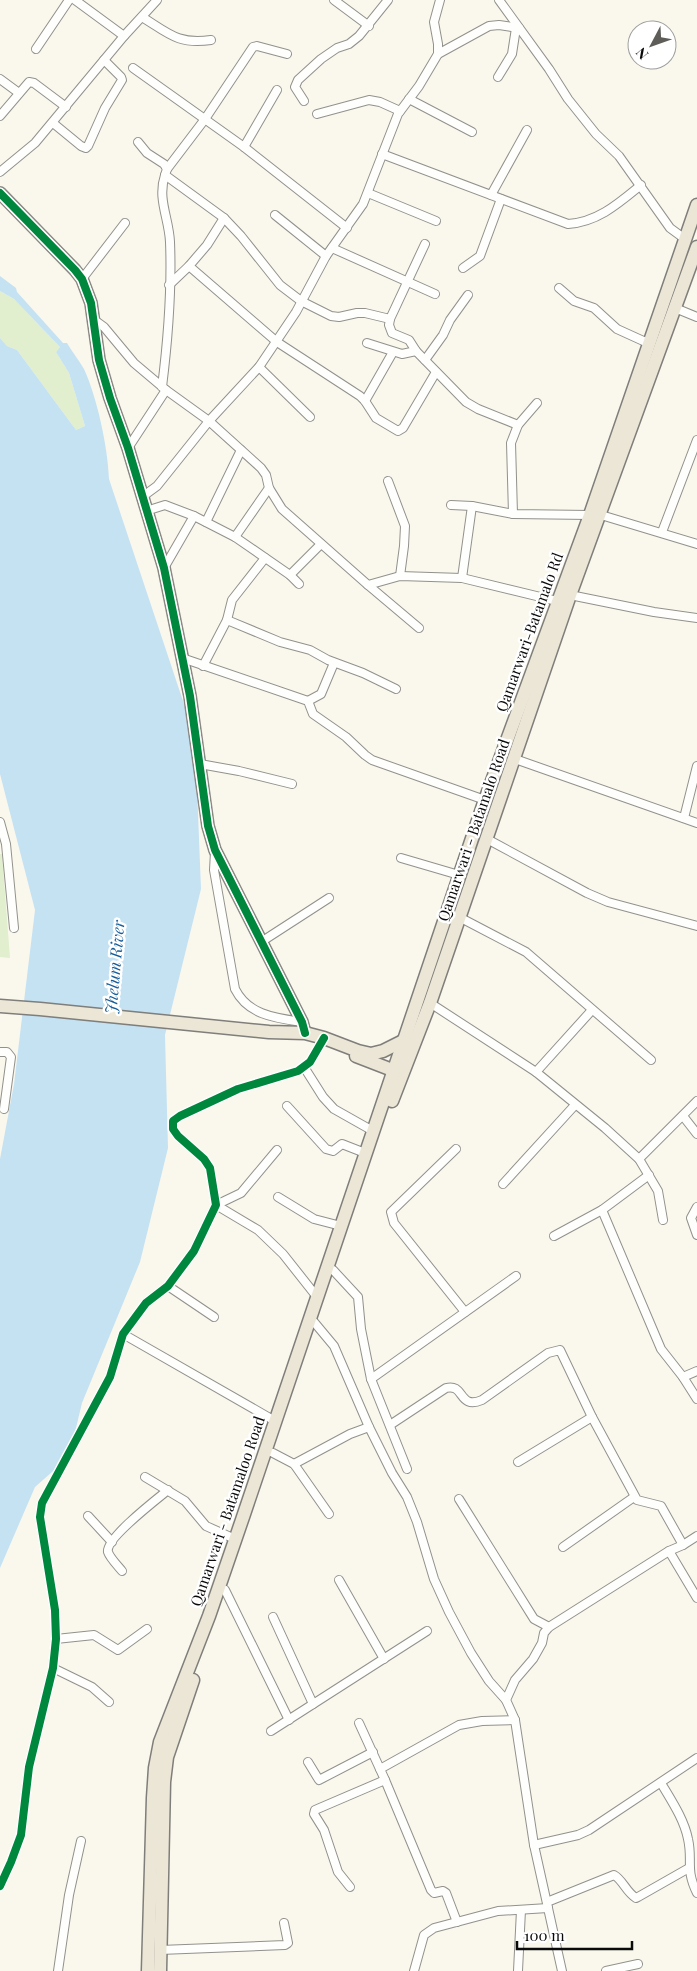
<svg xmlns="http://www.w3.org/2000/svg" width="697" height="1971" viewBox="0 0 697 1971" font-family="'Playfair Display',serif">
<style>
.green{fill:#e1efce}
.water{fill:#c5e2f3}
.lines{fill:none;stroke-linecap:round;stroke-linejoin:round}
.street-casing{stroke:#92918c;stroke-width:10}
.secondary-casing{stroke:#898883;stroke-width:14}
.primary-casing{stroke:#7f7e7a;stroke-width:15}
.street{stroke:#fefefc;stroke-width:8}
.secondary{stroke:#f4f3e8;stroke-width:11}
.primary{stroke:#ebe6d6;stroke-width:12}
.cycleway-casing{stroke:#fff;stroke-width:11}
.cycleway{stroke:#00873e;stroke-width:8}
.labels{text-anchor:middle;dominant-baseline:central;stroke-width:5;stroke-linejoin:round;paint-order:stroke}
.street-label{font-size:15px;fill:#0a0a0a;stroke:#fff}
.water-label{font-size:16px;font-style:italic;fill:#175d99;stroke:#fff}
</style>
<rect width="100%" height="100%" fill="#faf8ed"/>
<!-- green -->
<g class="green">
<polygon points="0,291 14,299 60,347 56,352 69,373 85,426 76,430 17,350 7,346 0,338"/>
<polygon points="0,854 2,854 10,958 0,957"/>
</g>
<!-- water -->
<path class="water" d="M0 276 16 288 17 292 63 343H67C72 352 79 360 84 369 97 397 108 448 109 479L195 737 201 889 165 1035 168 1148 140 1262 82 1403 69 1457 35 1487 0 1568V1159L14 1084 35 910 0 774V338L7 346 17 350 76 430 85 426 69 373 56 352 60 347 14 299 0 291Z"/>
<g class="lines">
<defs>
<g id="street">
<polyline points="75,0 124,36"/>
<polyline points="334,0 369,26"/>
<polyline points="499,0 549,69 568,99 596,134 619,156 670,228 685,239"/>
<path d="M142 17C168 33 178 45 211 40"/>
<polyline points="36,49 69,0"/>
<polyline points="438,54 489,26 499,25 519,28"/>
<polyline points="133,68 244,147 347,228"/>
<polyline points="498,77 512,54 516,28"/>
<polyline points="0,79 19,93"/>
<polyline points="409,99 472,132"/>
<polyline points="304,101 295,87 298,80 321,59 337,48 349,44 359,36 388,0"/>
<polyline points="317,114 369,100 380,102 400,111"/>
<polyline points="0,116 29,82 34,83 66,107"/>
<polyline points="53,123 81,146 86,148 88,146 105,108 122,80 121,77 104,60"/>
<polyline points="138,142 147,153 164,164 167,169 165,175 224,218 241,236 280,285 301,301 331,316 339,317 357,313 365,313 390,319 389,325 392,333 409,340 416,351 466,402 478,409 518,425"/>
<polyline points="244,147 277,90"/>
<path d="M382 154 568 224C598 222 619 203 641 185"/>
<polyline points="167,169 205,119 253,47 257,46 287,54"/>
<polyline points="0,172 35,143 124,36 157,0"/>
<polyline points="368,193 436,221"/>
<polyline points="491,195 527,130"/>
<polyline points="275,215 326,256"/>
<polyline points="224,218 207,245 189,266 277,342 360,396 365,401 376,418 398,431 403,428 436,372"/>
<polyline points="332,248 435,294"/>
<polyline points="463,268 480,256 501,199"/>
<polyline points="82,279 125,223"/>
<polyline points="169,285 189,266"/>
<polyline points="559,288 574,301 594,308 617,329 650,344"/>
<polyline points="675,308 697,317"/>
<polyline points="93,319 104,327 134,363 166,390 209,421 261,468 266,475 269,488 282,509 368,585 400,576 462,578 557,601"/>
<polyline points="390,319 425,244"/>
<polyline points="367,343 402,354 416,351"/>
<polyline points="425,360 443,335 450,320 468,295"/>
<polyline points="259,367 310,417"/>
<path d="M162 387C168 339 172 291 170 242 169 218 157 199 165 175"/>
<polyline points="365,401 393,352"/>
<polyline points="128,448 166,390"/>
<polyline points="388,481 405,526 404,546 400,576"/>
<polyline points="142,497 157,486 209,421 259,367 296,312 326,256 363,204 398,114 419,86 438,54 438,44 434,22 440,0"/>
<polyline points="451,505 472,506 513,514 590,515"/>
<polyline points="146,511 165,505 194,516 235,537 290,575 299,584"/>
<polyline points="513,514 511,443 518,425 537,403"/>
<polyline points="601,515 697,544"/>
<polyline points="206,522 241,450"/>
<polyline points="662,532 697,440"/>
<polyline points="235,537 269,488"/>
<polyline points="164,568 194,516"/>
<polyline points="290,575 321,544"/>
<polyline points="462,578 472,506"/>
<polyline points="368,585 419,628"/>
<polyline points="570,595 654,612 697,618"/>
<polyline points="227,620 280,642 310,650 328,660 363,673 396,689"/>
<polyline points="182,658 308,701 313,714 346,737 365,755 372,760 485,800"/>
<polyline points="203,666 227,620 232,600 265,558"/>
<polyline points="308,701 321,694 334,663"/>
<polyline points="515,759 697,823"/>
<polyline points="200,764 239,771 292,784"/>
<polyline points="684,818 697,766"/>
<polyline points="0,822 6,844 14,928"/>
<polyline points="487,839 587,893 608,902 697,926"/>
<path d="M215 852 214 870 235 989C248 1015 275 1018 302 1022"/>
<polyline points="401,858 459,875"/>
<polyline points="459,917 526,952 651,1060"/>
<polyline points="261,942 329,898"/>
<polyline points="430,1003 536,1072 605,1128 639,1159 658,1191 663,1220"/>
<polyline points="0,1052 7,1052 11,1057 4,1109"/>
<polyline points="304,1067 323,1097 334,1109 373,1131"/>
<polyline points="536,1072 592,1010"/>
<polyline points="287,1106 326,1149 333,1151 342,1144 365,1153"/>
<polyline points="683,1116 697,1134"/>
<polyline points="456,1149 391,1212 394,1223 465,1312"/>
<polyline points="639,1159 697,1101"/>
<polyline points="649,1175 602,1210 661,1349 683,1377 697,1399"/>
<polyline points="503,1184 575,1105"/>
<polyline points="278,1197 314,1219 341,1226"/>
<polyline points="216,1205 258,1230 283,1254 317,1297"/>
<polyline points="216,1205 241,1193 277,1150"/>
<polyline points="697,1207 691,1218 697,1235"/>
<polyline points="554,1236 602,1210"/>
<polyline points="333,1270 358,1297 361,1329 371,1379 407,1469"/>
<polyline points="168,1286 214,1317"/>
<polyline points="314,1322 334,1346 369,1427 392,1473 407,1497 417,1522 434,1579 449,1612 471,1653 489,1681 506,1700"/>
<polyline points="123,1334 275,1421"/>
<polyline points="683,1377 697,1371"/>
<polyline points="371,1379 516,1276"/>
<path d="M390 1425 446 1388C465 1383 458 1410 482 1400L548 1353 560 1350 592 1417 637 1500 661 1506 683 1545"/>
<polyline points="273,1453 294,1464 329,1514"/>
<polyline points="518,1462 592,1417"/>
<polyline points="294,1464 350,1434 369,1427"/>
<polyline points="145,1477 185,1501 206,1526 235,1539"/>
<polyline points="459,1499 534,1619 549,1627"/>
<polyline points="88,1516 112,1542"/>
<polyline points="563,1547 634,1497"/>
<polyline points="669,1551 697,1598"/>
<path d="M122 1571C118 1566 110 1558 108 1552 105 1539 157 1499 168 1490"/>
<polyline points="339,1580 384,1659"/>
<polyline points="225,1590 289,1720"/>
<polyline points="273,1617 313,1704"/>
<polyline points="56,1639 94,1635 118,1650 147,1629"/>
<polyline points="53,1668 92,1687 109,1702"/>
<polyline points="359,1723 380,1769"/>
<polyline points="271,1731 427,1631"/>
<polyline points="308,1762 319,1780 373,1752"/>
<polyline points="385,1780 431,1890 434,1893 443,1891 446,1893 457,1922"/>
<path d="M661 1783C671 1800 684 1819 688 1839 693 1861 685 1869 697 1893"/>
<polyline points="534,1845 578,1835 589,1830 697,1758"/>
<polyline points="0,1886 11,1862 21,1835 29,1767 53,1668 56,1639 55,1610 40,1517 42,1503 110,1377 123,1334 146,1303 168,1286 194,1251 216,1205 210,1168 204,1159 178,1136 173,1129 173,1121 180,1116 238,1089 298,1071 310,1062 324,1038"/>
<polyline points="350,1887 338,1872 324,1830 314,1814 315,1810 385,1780 380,1769 459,1725 482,1721 515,1720"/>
<path d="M547 1902 614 1875C623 1880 626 1892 636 1898L638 1897 689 1868"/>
<polyline points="160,1950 285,1945 288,1943 284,1923"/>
<polyline points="58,1971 69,1895 81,1841"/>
<polyline points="414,1971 424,1935 434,1928 498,1911 548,1908"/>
<polyline points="518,1971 521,1910"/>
<polyline points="562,1971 534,1845 515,1720 506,1700 515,1680 533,1659 542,1643 544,1633 549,1627 669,1551 683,1545 697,1536"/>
<polyline points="606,1971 638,1964"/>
</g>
<polyline id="secondary" points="0,193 75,270 82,279 91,303 99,360 110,398 128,448 164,568 190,696 208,826 215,850 302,1022 305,1033"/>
<g id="primary">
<polyline points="0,1006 40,1009 269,1032 305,1033 324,1038 358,1051 371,1054 383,1051 403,1041"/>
<polyline points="356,1056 400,1073"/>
<polyline points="392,1101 430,1003 570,595 697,247"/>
<polyline points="148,1971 153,1798 155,1768 160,1742 209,1616 243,1517 485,800 590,515 697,205"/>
<polyline points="160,1971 164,1782 167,1757 193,1680"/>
</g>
</defs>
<!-- street casing -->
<use href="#street" class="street-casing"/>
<!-- secondary casing -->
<use href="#secondary" class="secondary-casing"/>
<!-- primary casing -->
<use href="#primary" class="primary-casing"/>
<!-- street -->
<use href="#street" class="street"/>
<!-- secondary -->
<use href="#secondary" class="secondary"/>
<!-- primary -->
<use href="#primary" class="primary"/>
<defs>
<g id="cycleway">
<polyline points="0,193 75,270 82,279 91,303 99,360 110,398 128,448 164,568 190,696 208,826 215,850 302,1022 305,1033"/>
<polyline points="0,1886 11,1862 21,1835 29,1767 53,1668 56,1639 55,1610 40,1517 42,1503 110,1377 123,1334 146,1303 168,1286 194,1251 216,1205 210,1168 204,1159 178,1136 173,1129 173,1121 180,1116 238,1089 298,1071 310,1062 324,1038"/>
</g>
</defs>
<!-- cycleway casing -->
<use href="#cycleway" class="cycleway-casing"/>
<!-- cycleway -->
<use href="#cycleway" class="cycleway"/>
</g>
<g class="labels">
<!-- street labels -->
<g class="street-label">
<text transform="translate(529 632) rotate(-70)">Qamarwari-Batamalo Rd</text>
<text transform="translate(473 830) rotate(-71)">Qamarwari - Batamalo Road</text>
<text transform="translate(227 1511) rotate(-71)">Qamarwari - Batamaloo Road</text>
</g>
<!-- water labels -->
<g class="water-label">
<text transform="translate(114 967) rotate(-85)">Jhelum River</text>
</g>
</g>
<!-- north arrow -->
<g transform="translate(652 45) rotate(229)"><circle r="24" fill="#ffffff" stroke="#9d9d9d"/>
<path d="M0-4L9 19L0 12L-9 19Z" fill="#5e5d59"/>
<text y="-8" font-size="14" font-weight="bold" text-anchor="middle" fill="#0a0a0a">N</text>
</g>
<!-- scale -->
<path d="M517 1941v8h115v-8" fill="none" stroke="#0a0a0a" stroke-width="2.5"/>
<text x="524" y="1941" font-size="15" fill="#0a0a0a" stroke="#ffffff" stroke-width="4" paint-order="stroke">100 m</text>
</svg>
